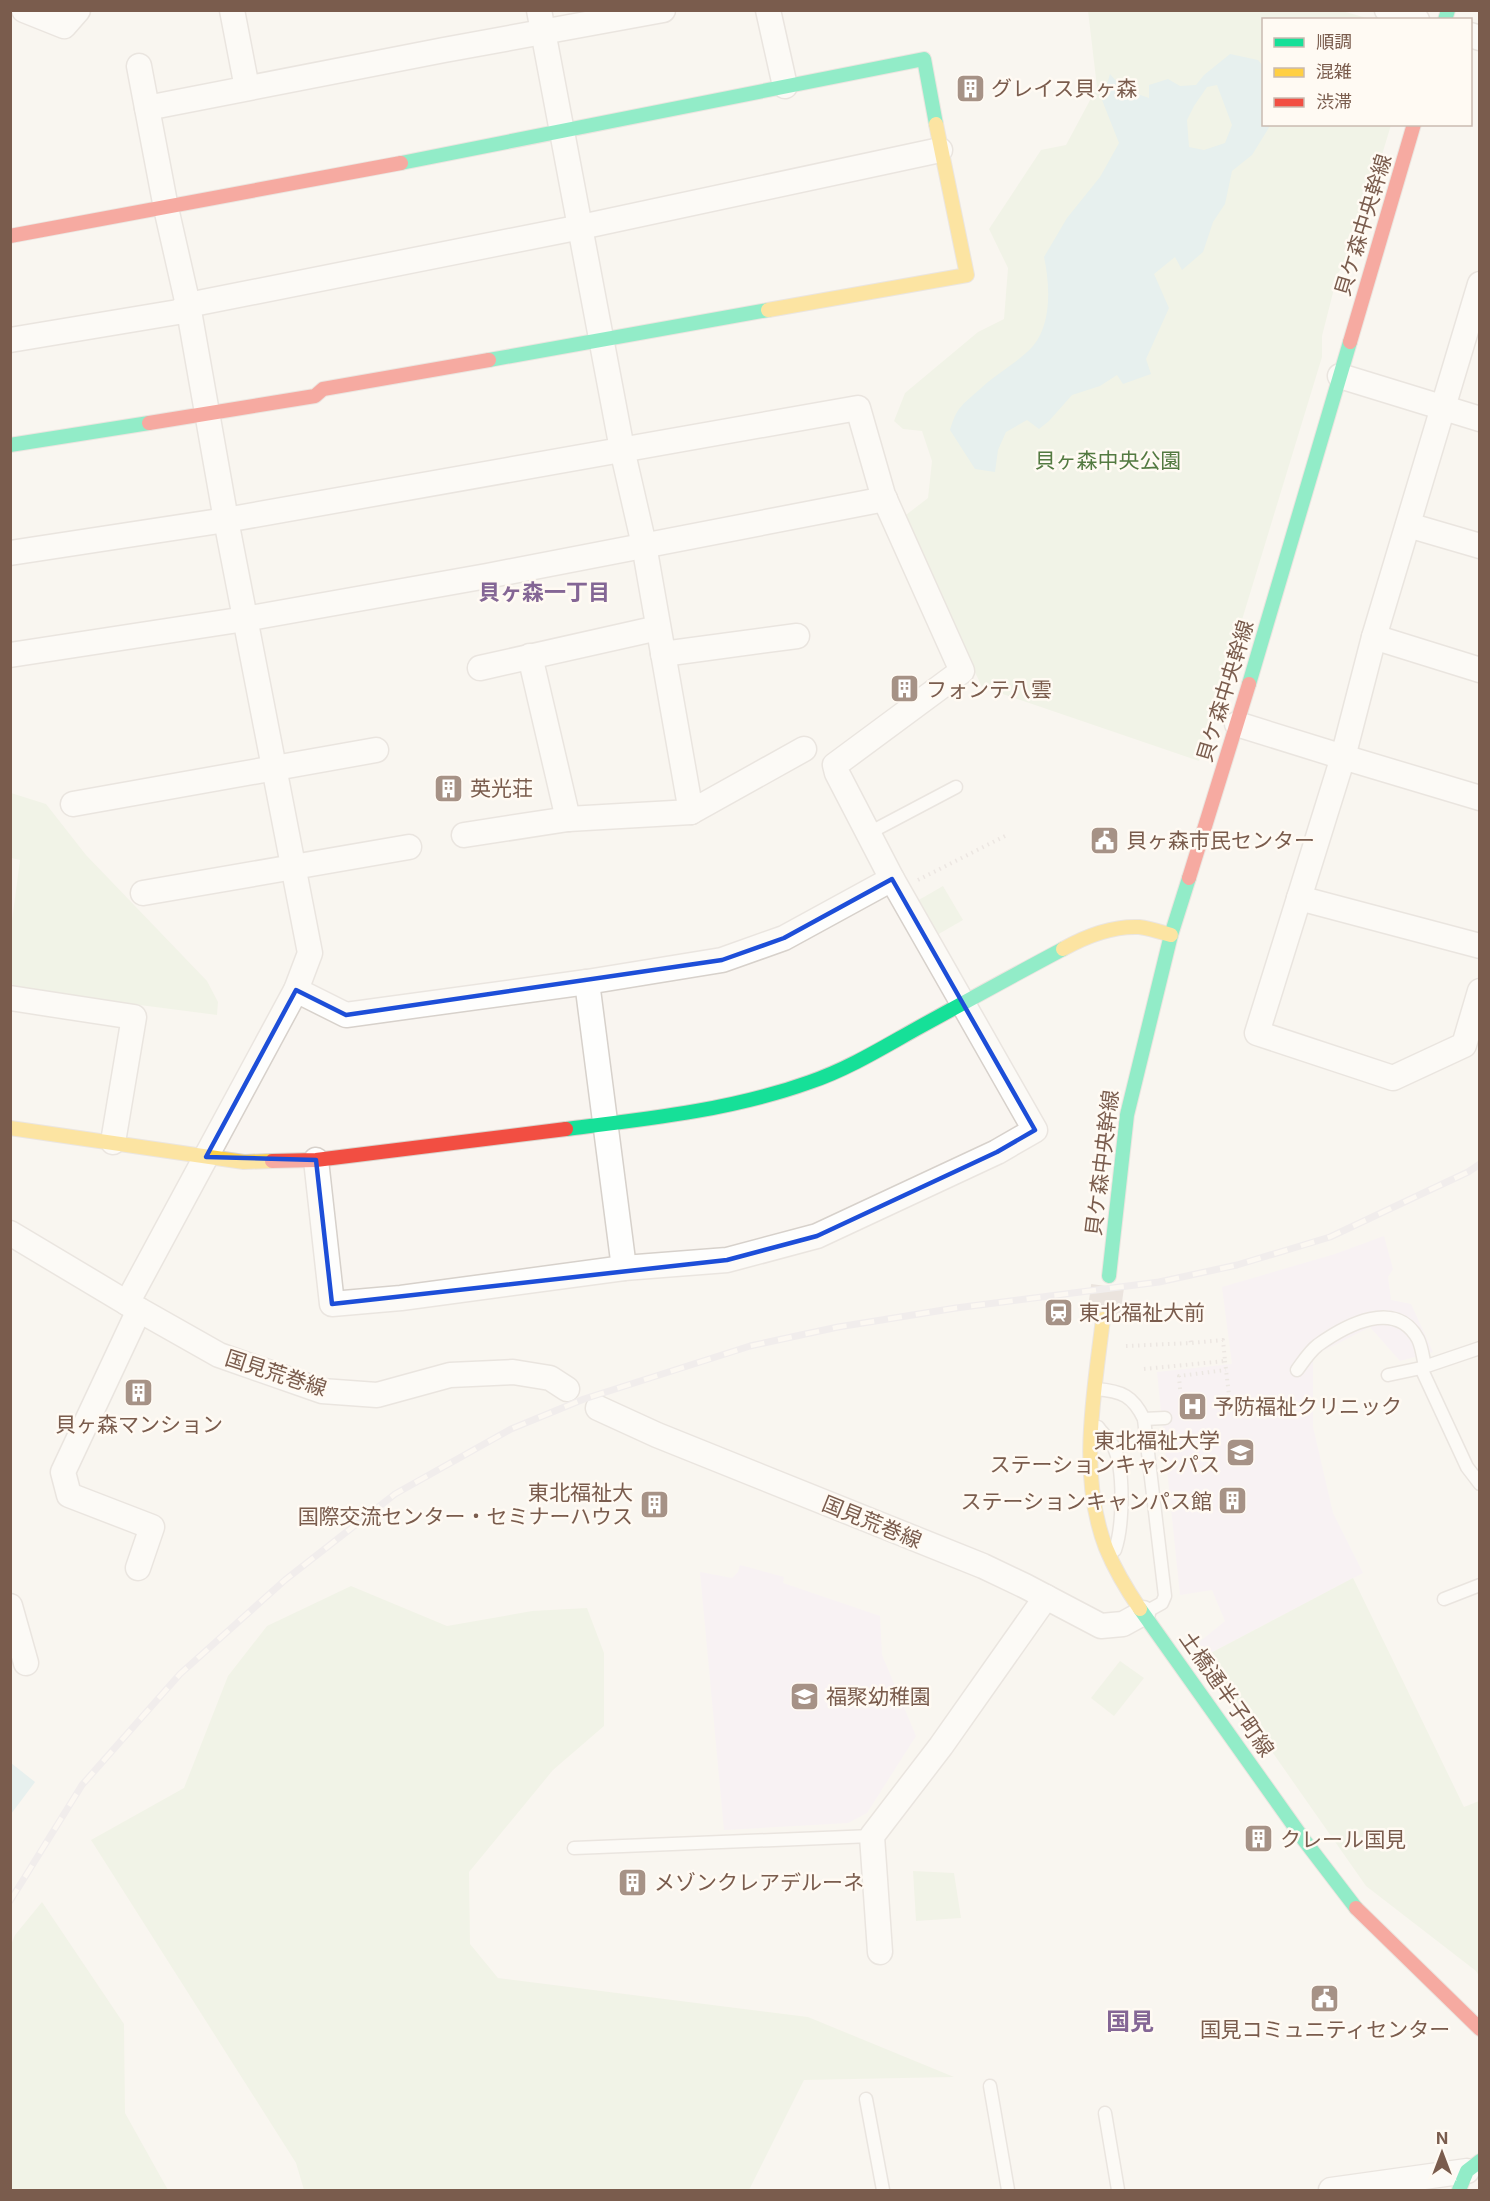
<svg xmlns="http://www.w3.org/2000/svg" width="1490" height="2201" viewBox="0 0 1490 2201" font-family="Inter,'Noto Sans JP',sans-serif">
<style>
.education{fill:#f6eef6}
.green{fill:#e7f0db}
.water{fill:#d0e8ea;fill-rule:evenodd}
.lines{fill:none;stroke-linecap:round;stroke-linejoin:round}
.secondary-tunnel{stroke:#d9cfc7;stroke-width:33;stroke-dasharray:33 16;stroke-linecap:butt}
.lane-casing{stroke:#d7d1cb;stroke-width:15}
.street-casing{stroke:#d7d1cb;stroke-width:27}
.fast-casing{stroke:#d9d2cb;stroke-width:16}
.slow-casing{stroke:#d9d2cb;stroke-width:16}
.jam-casing{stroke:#d9d2cb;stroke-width:16}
.path{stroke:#dcd5d0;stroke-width:4;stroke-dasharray:1.5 4.5;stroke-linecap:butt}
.lane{stroke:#fefefd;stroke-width:12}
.street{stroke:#fefefd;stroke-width:24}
.fast{stroke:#16e098;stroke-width:14}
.slow{stroke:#ffcf43;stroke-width:14}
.jam{stroke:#f24e42;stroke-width:14}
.rail-casing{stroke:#e6e3e7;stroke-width:7}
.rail{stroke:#fffaf3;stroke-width:4.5;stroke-dasharray:14;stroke-linecap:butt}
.marked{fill:none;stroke:#1d4ed8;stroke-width:4.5;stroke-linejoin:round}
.labels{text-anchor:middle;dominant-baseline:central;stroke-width:5;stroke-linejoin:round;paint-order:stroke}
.poi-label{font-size:21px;fill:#7a5c4d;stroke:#fffaf3;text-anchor:start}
.street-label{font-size:21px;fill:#7a5c4d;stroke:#fffaf3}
.park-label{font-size:21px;fill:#537a41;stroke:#fffaf3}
.neighbourhood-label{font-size:22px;font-weight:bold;fill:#846695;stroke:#fffaf3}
.quarter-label{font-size:24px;font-weight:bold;fill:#846695;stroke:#fffaf3}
</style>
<rect width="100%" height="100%" fill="#f9f5f0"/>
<!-- education -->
<g class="education">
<polygon points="1384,1236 1393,1269 1388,1277 1391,1300 1411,1304 1433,1352 1400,1361 1370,1327 1313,1356 1313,1427 1333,1513 1363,1573 1205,1656 1197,1644 1225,1621 1212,1590 1180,1595 1157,1372 1232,1364 1222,1287 1335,1254"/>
<polygon points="740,1565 784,1577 783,1583 880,1616 882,1655 916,1736 867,1813 848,1823 724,1830 700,1572 732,1578 738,1572"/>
</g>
<!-- green -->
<g class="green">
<polygon points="1339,10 1370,19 1264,20 1264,124 1391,125 1352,254 1338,273 1322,336 1322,357 1199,761 982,687 902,518 928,498 932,461 922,431 903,429 894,421 905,393 978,332 1004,319 1008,268 989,229 1041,150 1066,145 1097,87 1088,11"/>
<polygon points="11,793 46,804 86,855 207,981 218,1002 217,1015 16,989 11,982 10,936 20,860 11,858"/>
<polygon points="943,886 963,920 937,935 917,901"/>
<polygon points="1353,1578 1464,1807 1479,1801 1479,1976 1476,1971 1366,1886 1205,1656"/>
<polygon points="351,1586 447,1626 532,1611 587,1608 604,1653 604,1726 553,1770 469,1872 470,1944 498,1978 808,2017 954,2077 804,2080 749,2190 304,2190 296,2163 91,1840 184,1788 228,1676 267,1626"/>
<polygon points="1120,1661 1144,1678 1114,1716 1091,1698"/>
<polygon points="913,1871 954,1873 961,1918 916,1921"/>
<polygon points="42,1902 124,2024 125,2113 168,2190 11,2190 11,1945 15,1935"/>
</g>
<!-- water -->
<g class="water">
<path d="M1230 54 1258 60 1263 66 1264 124 1270 125V126L1252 155 1232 171 1225 204 1213 222 1203 252 1182 270 1175 257 1154 274 1169 308 1146 359 1151 374 1123 384 1117 375 1100 386 1072 395 1049 421 1039 429 1027 420 1006 432 998 450 995 472 975 469 950 430C957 407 961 406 979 390 994 375 1019 362 1033 346 1052 324 1050 284 1044 257L1067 218 1100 177 1119 143 1102 100 1110 74 1123 89 1149 98V85L1168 79 1180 86 1196 85 1204 75ZM1217 85 1232 125 1225 143 1204 150 1189 147 1187 120 1194 106 1207 87Z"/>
<polygon points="11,1763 35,1782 11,1814 10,1814"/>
</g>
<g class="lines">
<!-- secondary-tunnel -->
<polyline class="secondary-tunnel" points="1103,1319 1109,1276"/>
<defs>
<g id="lane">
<polyline points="867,834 956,787"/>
<polyline points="1421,1368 1467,1467 1480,1484"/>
<path d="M1297 1370C1303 1362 1309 1352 1318 1345 1346 1325 1396 1298 1418 1339 1422 1347 1423 1358 1425 1366"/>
<polyline points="1388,1375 1421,1368 1480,1348"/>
<path d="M1096 1389C1122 1391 1133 1396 1144 1419L1165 1596 1162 1603 1144 1613"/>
<polyline points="1144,1419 1165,1418"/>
<path d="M1098 1427C1102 1433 1109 1439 1113 1446 1125 1467 1123 1527 1115 1550"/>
<polyline points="1444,1599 1480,1585"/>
<polyline points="574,1848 872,1836"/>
<polyline points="990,2086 1008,2190"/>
<polyline points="866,2099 883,2190"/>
<polyline points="1105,2113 1118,2190"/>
</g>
<g id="street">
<polyline points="24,10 64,26 78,10"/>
<polyline points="232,10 247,88"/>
<polyline points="539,10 622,449 644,545 691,812 804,749"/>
<polyline points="768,10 785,86"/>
<polyline points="1387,10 1417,20"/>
<polyline points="1470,35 1480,38"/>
<polyline points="147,108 444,50 663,10"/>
<polyline points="10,340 178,312 188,305 581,227 940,150"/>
<polyline points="1340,376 1480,419"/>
<polyline points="1408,525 1480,546"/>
<polyline points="10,553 226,520 858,408 883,495 962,671 835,765 837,773 892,879"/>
<polyline points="1374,637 1480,670"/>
<polyline points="663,654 797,636"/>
<polyline points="10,655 245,619 487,576 885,499"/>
<polyline points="530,656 568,819"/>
<polyline points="480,668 658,628"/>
<polyline points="1237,724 1343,757 1374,637 1480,284"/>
<polyline points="1480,798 1343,757 1257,1033 1393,1078 1464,1045 1480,991"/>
<polyline points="73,804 376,750"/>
<polyline points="464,835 568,819 691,812"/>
<polyline points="143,893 409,847"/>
<polyline points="1299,898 1480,946"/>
<polyline points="587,982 624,1268"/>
<polyline points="296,990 346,1015 587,982 722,960 784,938 892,879 1035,1130 997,1152 817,1236 727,1260 624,1268 401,1298 332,1304 316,1160"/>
<polyline points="10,998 134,1017 113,1142"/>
<polyline points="10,1233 127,1303 219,1355 322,1391 377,1395 450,1375 513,1372 550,1378 567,1389"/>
<polyline points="127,1303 296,990 310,953 226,520 188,305 166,208 139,66"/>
<polyline points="598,1408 657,1435 983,1566 1025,1586 1101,1626 1123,1624 1143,1613"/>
<polyline points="138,1568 152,1527 69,1495 63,1472 139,1310"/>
<polyline points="10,1606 26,1663"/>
<polyline points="880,1952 872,1836 941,1746 1046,1597"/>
<polyline points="1331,2190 1467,2171"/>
</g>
<g id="fast">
<polyline points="1445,20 1448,10"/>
<polyline points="401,163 924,59 936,124"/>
<polyline points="489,360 768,310"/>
<polyline points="10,445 149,423"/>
<polyline points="1249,684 1350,342"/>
<path d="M566 1129C648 1119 732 1110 810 1082 848 1069 882 1048 916 1029 965 1002 1014 975 1063 949"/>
<polyline points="1109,1276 1127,1115 1171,935 1189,878"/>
<polyline points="1140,1609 1304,1840 1356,1908"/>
<polyline points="1459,2190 1467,2171 1480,2161"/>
</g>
<g id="slow">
<polyline points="768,310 967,275 936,124"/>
<path d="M1063 949C1086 936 1113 926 1139 927 1149 928 1161 932 1171 935"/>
<polyline points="10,1128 244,1162 272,1161"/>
<path d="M1103 1319C1094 1394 1078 1476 1106 1548 1115 1570 1127 1590 1140 1609"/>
</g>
<g id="jam">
<polyline points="10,236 401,163"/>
<polyline points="1350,342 1414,124"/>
<polyline points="149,423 315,396 323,389 489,360"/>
<polyline points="1189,878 1249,684"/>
<polyline points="272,1161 316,1160 566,1129"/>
<polyline points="1356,1908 1480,2029"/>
</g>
</defs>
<!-- lane casing -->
<use href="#lane" class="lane-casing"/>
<!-- street casing -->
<use href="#street" class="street-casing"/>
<!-- fast casing -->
<use href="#fast" class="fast-casing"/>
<!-- slow casing -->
<use href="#slow" class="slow-casing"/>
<!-- jam casing -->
<use href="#jam" class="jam-casing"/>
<!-- path -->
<g class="path">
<polyline points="918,880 1005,836"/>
<polyline points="1126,1346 1191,1343 1190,1337"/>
<polyline points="1225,1361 1230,1404"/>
<polyline points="1144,1369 1225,1361 1223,1340 1191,1343"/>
<polyline points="1180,1389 1179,1376 1226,1370"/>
</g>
<!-- lane -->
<use href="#lane" class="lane"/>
<!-- street -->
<use href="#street" class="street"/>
<!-- fast -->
<use href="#fast" class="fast"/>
<!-- slow -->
<use href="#slow" class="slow"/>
<!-- jam -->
<use href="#jam" class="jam"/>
<defs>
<polyline id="rail" points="10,1901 82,1785 180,1674 285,1580 395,1494 511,1429 584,1399 750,1346 838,1327 956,1308 1159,1282 1237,1265 1330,1237 1468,1172 1480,1164"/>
</defs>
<!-- rail casing -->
<use href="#rail" class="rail-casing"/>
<!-- rail -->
<use href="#rail" class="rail"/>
</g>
<!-- marked area -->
<path d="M0 0H1490V2201H0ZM892 879 1035 1130 997 1152 817 1236 727 1260 332 1304 316 1160 206 1157 296 990 346 1015 722 960 784 938Z" fill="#f9f5f0" fill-opacity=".55" fill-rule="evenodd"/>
<path class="marked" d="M892 879 1035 1130 997 1152 817 1236 727 1260 332 1304 316 1160 206 1157 296 990 346 1015 722 960 784 938Z"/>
<!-- icons -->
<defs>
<symbol id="building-square" viewBox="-11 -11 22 22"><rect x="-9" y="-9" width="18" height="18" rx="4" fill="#a69286" stroke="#fffaf3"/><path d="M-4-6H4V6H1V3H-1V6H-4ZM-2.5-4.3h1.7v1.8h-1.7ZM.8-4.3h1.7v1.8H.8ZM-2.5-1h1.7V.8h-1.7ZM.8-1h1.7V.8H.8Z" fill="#fff"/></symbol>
<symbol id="civic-square" viewBox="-11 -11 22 22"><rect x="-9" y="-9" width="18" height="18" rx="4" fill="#a69286" stroke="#fffaf3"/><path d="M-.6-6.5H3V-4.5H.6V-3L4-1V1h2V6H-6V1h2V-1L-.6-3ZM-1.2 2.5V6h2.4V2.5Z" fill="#fff"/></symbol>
<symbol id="station-square" viewBox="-11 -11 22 22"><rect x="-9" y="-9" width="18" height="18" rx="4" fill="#a69286" stroke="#fffaf3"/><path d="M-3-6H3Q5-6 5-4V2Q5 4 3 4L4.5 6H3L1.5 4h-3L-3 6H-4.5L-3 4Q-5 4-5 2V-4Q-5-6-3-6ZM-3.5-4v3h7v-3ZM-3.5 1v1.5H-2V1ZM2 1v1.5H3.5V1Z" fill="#fff"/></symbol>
<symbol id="hospital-square" viewBox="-11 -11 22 22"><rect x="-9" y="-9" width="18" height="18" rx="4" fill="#a69286" stroke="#fffaf3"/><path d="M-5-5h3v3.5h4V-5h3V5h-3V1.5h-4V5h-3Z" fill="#fff"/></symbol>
<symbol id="university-square" viewBox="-11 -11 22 22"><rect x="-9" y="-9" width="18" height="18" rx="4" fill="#a69286" stroke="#fffaf3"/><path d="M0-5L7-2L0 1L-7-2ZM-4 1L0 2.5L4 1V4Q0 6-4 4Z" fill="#fff"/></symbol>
<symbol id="school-square" viewBox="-11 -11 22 22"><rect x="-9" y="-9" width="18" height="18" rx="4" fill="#a69286" stroke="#fffaf3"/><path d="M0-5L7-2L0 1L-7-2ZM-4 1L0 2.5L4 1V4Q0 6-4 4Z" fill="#fff"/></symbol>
</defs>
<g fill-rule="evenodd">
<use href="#building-square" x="954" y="72" width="33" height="33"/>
<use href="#building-square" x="888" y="672" width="33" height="33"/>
<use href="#building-square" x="432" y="772" width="33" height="33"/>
<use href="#civic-square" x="1088" y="824" width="33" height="33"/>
<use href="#station-square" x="1042" y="1296" width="33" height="33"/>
<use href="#building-square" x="122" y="1376" width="33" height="33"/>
<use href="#hospital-square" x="1176" y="1390" width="33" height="33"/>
<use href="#university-square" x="1224" y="1436" width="33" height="33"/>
<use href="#building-square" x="1216" y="1484" width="33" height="33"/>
<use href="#building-square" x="638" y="1488" width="33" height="33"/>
<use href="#school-square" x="788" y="1680" width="33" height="33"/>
<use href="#building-square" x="1242" y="1822" width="33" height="33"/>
<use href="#building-square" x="616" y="1866" width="33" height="33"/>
<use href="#civic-square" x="1308" y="1982" width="33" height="33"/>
</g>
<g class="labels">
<!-- poi labels -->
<g class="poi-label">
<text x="991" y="88">グレイス貝ヶ森</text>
<text x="926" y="689">フォンテ八雲</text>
<text x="470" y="788">英光荘</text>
<text x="1126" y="840">貝ヶ森市民センター</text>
<text x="1079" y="1312">東北福祉大前</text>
<text x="1213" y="1406">予防福祉クリニック</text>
<text x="139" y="1424" text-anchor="middle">貝ヶ森マンション</text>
<text x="1220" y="1440" text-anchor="end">東北福祉大学<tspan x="1220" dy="24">ステーションキャンパス</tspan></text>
<text x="633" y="1492" text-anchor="end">東北福祉大<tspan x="633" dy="24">国際交流センター・セミナーハウス</tspan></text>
<text x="1212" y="1501" text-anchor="end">ステーションキャンパス館</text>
<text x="826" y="1696">福聚幼稚園</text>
<text x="1280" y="1839">クレール国見</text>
<text x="654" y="1882">メゾンクレアデルーネ</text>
<text x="1325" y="2029" text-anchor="middle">国見コミュニティセンター</text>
</g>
<!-- street labels -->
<g class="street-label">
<text transform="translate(1363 225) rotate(-73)">貝ケ森中央幹線</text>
<text transform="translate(1225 691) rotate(-73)">貝ケ森中央幹線</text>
<text transform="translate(1102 1163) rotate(-83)">貝ケ森中央幹線</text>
<text transform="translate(276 1373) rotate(18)">国見荒巻線</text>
<text transform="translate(872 1522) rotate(22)">国見荒巻線</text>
<text transform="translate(1227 1694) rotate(55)">土橋通半子町線</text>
</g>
<!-- park labels -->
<g class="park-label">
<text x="1108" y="460">貝ヶ森中央公園</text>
</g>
<!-- neighbourhood labels -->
<g class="neighbourhood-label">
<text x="544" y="592">貝ヶ森一丁目</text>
</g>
<!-- quarter labels -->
<g class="quarter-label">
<text x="1130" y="2021">国見</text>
</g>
</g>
<!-- border -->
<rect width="1490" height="2201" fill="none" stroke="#7a5c4d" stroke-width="24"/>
<!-- legend -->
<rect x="1262" y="18" width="210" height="108" fill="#fffaf3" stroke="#cabbb1" stroke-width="1.5"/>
<rect x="1274" y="38" width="30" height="9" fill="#16e098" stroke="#cabbb1" stroke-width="1.5"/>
<text x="1316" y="48" font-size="18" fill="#7a5c4d">順調</text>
<rect x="1274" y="68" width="30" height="9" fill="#ffcf43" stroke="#cabbb1" stroke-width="1.5"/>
<text x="1316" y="78" font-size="18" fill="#7a5c4d">混雑</text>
<rect x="1274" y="98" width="30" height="9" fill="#f24e42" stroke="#cabbb1" stroke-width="1.5"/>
<text x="1316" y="108" font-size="18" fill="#7a5c4d">渋滞</text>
<!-- north arrow -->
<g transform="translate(1442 2153)" stroke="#fffaf3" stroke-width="4.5" paint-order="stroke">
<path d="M0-4.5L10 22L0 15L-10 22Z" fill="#7a5c4d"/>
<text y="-9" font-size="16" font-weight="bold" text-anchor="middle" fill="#7a5c4d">N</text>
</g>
</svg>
